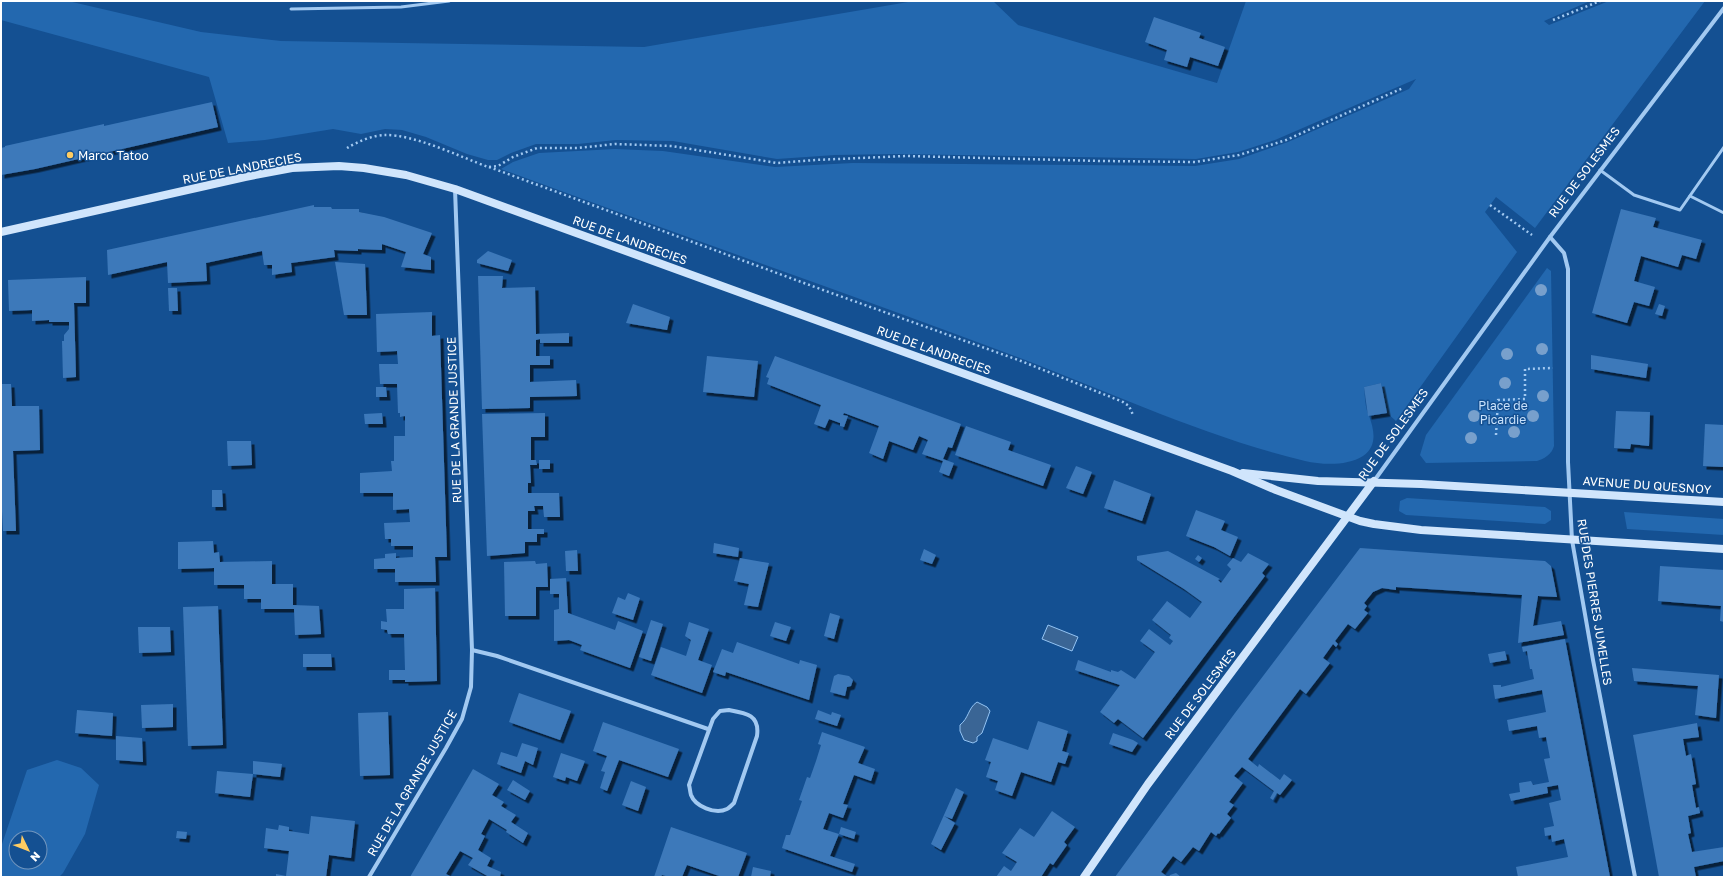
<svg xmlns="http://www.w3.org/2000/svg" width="1725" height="878" viewBox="0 0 1725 878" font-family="'Golos Text',sans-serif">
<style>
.green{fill:#2368af;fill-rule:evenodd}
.water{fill:#3a6595;stroke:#94c4f4}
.building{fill:#3d79ba;filter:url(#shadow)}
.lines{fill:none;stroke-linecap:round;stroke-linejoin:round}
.path{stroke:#a2c9f1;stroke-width:2.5;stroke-dasharray:2 3;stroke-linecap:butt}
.lane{stroke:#a2c9f1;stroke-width:3}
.street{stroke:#a2c9f1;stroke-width:4}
.secondary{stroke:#d0e5fc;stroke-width:8}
.tree{fill:#78a0cc}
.poi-dot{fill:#ffcc62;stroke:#145092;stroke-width:1.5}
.labels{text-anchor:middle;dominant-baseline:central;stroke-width:3;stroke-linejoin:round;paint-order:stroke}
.poi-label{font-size:12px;fill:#fff;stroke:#145092;text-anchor:start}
.street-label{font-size:12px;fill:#fff;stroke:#145092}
.park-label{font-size:12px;fill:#c9e2fc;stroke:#145092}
</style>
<defs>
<filter id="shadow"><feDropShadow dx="3.5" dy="3.5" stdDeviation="0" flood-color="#0009"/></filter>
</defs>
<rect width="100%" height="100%" fill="#145092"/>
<!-- green -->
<g class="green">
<path d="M1 1H68L201 32 281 41 644 47 914 1H993L1018 25 1217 83 1246 1H1590L1544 21 1549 25 1609 1H1705L1535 228 1496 197 1485 212 1517 252 1396 421 1387 413 1381 383 1364 387C1365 396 1365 408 1369 416 1374 429 1378 446 1363 456 1347 466 1323 465 1305 461 1206 437 1114 394 1020 358 848 293 673 233 501 169L513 162 539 153 615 149 663 151 775 167 853 163 1195 166 1239 159 1288 142 1409 89 1416 79 1275 140 1238 152 1196 159 897 154 835 155 777 159 673 141 616 140 578 144H536L511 153 497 160H488L467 154 426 137 402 130 385 129 361 134 333 129 265 140 228 143 209 77 1 20Z"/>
<path d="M1547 268 1551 271 1554 446C1552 454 1544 459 1537 461L1426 463 1420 455 1426 435Z"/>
<polygon points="1407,498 1545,507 1551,511 1551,520 1545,524 1406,515 1399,511 1400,501"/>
<polygon points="1624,512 1724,519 1724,535 1627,529"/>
<path d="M57 760 81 768 99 785 85 834 63 873 59 877H1V847L27 770ZM16 838H40V862H16Z"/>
</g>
<!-- water -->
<g class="water">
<polygon points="1048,625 1078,637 1072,651 1042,639"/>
<path d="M977 702 987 707 990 711 982 733 977 737V741L973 743 964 740 960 731V725C969 718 968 708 977 702Z"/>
</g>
<!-- building -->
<g class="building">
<polygon points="1154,17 1201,33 1199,38 1225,47 1218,66 1190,57 1187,67 1164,60 1167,50 1145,42"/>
<polygon points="212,102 218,127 35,169 1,175 1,148 5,147 5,146 104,124 104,126"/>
<polygon points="314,205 314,207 331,207 332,209 359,209 359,212 384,217 432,233 423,254 431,257 431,270 401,267 406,252 382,244 382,250 358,249 358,251 334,250 335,257 291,263 292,272 272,275 272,265 264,265 262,251 206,263 207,281 168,283 167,262 108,275 107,250"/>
<polygon points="1621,209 1656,218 1653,227 1702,240 1696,259 1682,255 1678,267 1641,256 1634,281 1655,287 1649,306 1634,302 1627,323 1592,313"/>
<polygon points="488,251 512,260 508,271 477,263 477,260"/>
<polygon points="335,262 365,264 367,315 344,315"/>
<polygon points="478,276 503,276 502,288 535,287 536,334 569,333 569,343 540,343 540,339 536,340 536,356 550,356 550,365 530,365 530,382 576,380 577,396 530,397 530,408 482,409"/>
<polygon points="86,277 86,303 74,303 76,377 63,378 62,341 64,341 64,335 69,329 69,322 49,322 49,320 32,321 32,310 9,311 8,280"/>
<polygon points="168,288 177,288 178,311 169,311"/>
<polygon points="633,304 670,317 667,330 626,323"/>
<polygon points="1659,304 1665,306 1662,316 1655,314"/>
<polygon points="432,312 432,336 440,335 447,557 435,557 436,582 395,582 395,569 374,569 374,559 385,558 385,554 396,553 396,558 413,557 413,546 391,546 391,539 385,539 384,523 410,522 409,509 393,510 393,493 360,493 360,473 392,471 391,461 394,461 394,436 405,436 405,416 400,417 400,413 398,413 397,384 380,384 379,364 398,364 397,351 377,352 376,314"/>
<polygon points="1591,355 1648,364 1646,378 1591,369"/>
<polygon points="707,356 758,361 754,397 703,392"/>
<polygon points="775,356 961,424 952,448 948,447 943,459 954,463 949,476 939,472 943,461 922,454 928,440 919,436 913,450 889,441 883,459 869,453 879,426 844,413 843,415 848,416 844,427 840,426 840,423 829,419 825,428 814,424 821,405 767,384 769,378 766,377"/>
<polygon points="1381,383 1387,413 1368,416 1364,387"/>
<polygon points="1,384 11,384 12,406 39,406 40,450 13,451 16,531 3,531 1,491"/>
<polygon points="376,387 386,387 387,397 376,397"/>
<polygon points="1616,411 1650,412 1649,446 1631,444 1630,449 1614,448"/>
<polygon points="382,413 383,424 365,424 364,414"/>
<polygon points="545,413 545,437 531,437 531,460 536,460 537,465 530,465 531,483 528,483 528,493 559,493 560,517 544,517 543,506 534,506 535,511 528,511 528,529 544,529 544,534 537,534 537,542 525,542 525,553 487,556 482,414"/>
<polygon points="1705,424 1724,425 1724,467 1703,466"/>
<polygon points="966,426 1011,442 1008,450 1051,465 1043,486 955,455"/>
<polygon points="227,441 251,441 252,465 228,466"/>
<rect x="539" y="460" width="11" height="9"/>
<polygon points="1076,466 1092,472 1083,494 1066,488"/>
<polygon points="1114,480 1151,494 1142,521 1104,508"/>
<polygon points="212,490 222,490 223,507 212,507"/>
<polygon points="1196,510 1225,521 1221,530 1238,537 1230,556 1214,547 1186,536"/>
<polygon points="213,541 214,553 219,552 220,562 272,561 272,584 293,584 293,605 319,606 321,634 295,635 294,609 261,609 261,599 244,599 244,585 214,585 214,568 178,569 178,542"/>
<polygon points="714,543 739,548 738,557 713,553"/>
<polygon points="1360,548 1545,561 1551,566 1557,597 1538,596 1533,626 1561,621 1564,635 1518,643 1522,595 1396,587 1396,590 1382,588 1373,592 1364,603 1367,606 1364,610 1368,613 1355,629 1348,624 1335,641 1338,644 1336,647 1333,644 1323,658 1330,663 1306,694 1300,689 1248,759 1258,767 1259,764 1280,780 1284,774 1292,780 1280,795 1277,793 1273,800 1270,798 1274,791 1242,767 1234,776 1243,783 1229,802 1234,805 1227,814 1231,818 1219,834 1218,833 1216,836 1211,832 1199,851 1193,847 1181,862 1173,856 1161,872 1168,877 1115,877 1235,713"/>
<polygon points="924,549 936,555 932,564 920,560"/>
<polygon points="577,550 578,571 566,571 565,551"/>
<polygon points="1168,551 1220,579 1218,580 1221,583 1231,569 1227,565 1233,558 1241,562 1248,553 1269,564 1262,573 1265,576 1143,738 1118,719 1114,723 1100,712 1120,685 1075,670 1078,660 1111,672 1111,670 1118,672 1121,670 1135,679 1155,652 1140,641 1149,629 1170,645 1173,641 1169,638 1171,635 1152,620 1167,601 1190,618 1202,602 1184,589 1137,560 1137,556"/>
<polygon points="1198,555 1202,558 1199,562 1195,559"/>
<polygon points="740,558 769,563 758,607 744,605 749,584 734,581"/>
<polygon points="535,561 536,564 547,563 548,587 536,587 536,616 505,616 504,562"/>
<polygon points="1660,566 1724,570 1724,622 1720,621 1721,606 1658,601"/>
<polygon points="566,578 568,613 615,630 618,621 643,631 630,668 580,650 582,645 569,640 554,641 554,610 559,609 559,594 550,594 550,579"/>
<polygon points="435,588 437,681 405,682 405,680 389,680 389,670 405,670 404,634 388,634 387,630 381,629 381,621 387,622 386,609 404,609 404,589"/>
<polygon points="628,593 640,598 633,620 612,613 618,597 625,600"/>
<polygon points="218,606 223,745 188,746 183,607"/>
<polygon points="830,613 840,616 834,639 824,636"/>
<polygon points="651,620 663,624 651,661 639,657"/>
<polygon points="689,622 709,629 698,660 712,665 702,693 651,675 661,647 686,656 691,640 685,636"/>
<polygon points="775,622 791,627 786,641 770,636"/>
<polygon points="138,627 170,627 171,652 139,653"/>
<polygon points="1565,639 1610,877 1518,877 1516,867 1568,857 1564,839 1552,842 1551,835 1545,836 1544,828 1554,826 1549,803 1561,800 1558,785 1547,787 1548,793 1511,801 1509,794 1520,792 1519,783 1531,781 1533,785 1549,782 1544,759 1550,758 1546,737 1539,738 1537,726 1509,731 1507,720 1546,712 1542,690 1495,699 1493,685 1501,685 1501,687 1534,679 1532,669 1530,669 1527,651 1523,652 1522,647"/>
<polygon points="737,642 799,664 800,660 817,665 809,700 726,672 725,676 713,672 722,649 733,653"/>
<polygon points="1505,651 1507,660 1490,663 1488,654"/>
<polygon points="303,654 331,654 332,667 303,667"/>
<polygon points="1632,668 1719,675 1716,718 1695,715 1698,686 1634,681"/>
<polygon points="838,674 849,676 853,680 851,686 847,687 845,696 830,692 834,676"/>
<polygon points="519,693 571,711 560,740 509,722"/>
<polygon points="173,704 173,727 142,728 141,705"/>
<polygon points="77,710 113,713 112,736 75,733"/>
<polygon points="818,710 831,715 832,712 841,715 837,726 815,719"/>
<polygon points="388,712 390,775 360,776 358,713"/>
<polygon points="1038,721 1068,731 1062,751 1069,753 1065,764 1058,762 1051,782 1021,772 1012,796 995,790 998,781 986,777 991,762 985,760 993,738 1028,750"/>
<polygon points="603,722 679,749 668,777 619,760 607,791 600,788 605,772 601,771 607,756 593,751"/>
<polygon points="1697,723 1699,737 1683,739 1686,756 1691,754 1696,784 1692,785 1696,808 1699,807 1700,813 1688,816 1691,833 1688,834 1692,852 1724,847 1724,861 1694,867 1696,877 1659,877 1633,735"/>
<polygon points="822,732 865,747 858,763 875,769 871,781 854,775 843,804 848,805 843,818 829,813 823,829 839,834 830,856 855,864 852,872 782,848 786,835 790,835 802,801 799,800 807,777 810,778 816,761 821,745 818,744"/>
<polygon points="1113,733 1133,740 1138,743 1132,752 1109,744"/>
<polygon points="116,736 142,738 143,762 116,760"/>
<polygon points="522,743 538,748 533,765 525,761 521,773 497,764 501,752 517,757"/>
<polygon points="561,753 585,761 577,781 566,777 565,781 553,777"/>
<polygon points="253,761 282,764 280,777 253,774 250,797 215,793 217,771 253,774"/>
<polygon points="473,769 499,784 492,795 504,802 501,806 516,815 511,822 528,833 523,843 506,832 507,830 489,819 481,834 485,836 478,850 491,858 487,866 501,872 500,877 489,877 468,865 473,858 460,851 446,874 452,877 410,877"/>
<polygon points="513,780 530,791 525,800 507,790"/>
<polygon points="631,781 646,787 638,811 622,805"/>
<polygon points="956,788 964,792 952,819 944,816 955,823 941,850 931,844"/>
<polygon points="1052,811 1075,827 1064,842 1067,845 1053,865 1050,863 1041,877 996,877 1004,866 1011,871 1017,862 1002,853 1020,828 1034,837"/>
<polygon points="311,816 355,821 351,858 329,855 326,877 276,877 276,874 286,876 289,851 264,848 266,828 278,830 279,825 289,827 289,831 309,834"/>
<polygon points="671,827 747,853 738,877 722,877 687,865 682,877 669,877 662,875 661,877 654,877"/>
<polygon points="841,827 856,832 854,839 839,834"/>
<polygon points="177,831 187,832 186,839 176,838"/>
<polygon points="753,867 771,871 770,877 751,877"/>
<polygon points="1176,873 1181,877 1169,877 1170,875"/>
</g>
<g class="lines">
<!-- path -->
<g class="path">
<polyline points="1553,20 1600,1"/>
<path d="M347 148C357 142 373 135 385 135 413 134 461 157 488 167L498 166 513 157 537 148H578L615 144 672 146 777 163 815 160 906 156 1102 161 1195 162 1239 155 1286 140 1403 88"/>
<polyline points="489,167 823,290 1021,361 1123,402 1129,406 1133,415"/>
<polyline points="1490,205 1532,235"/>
<polyline points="1496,435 1498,400 1525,399 1525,369 1553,368"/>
</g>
<!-- lane -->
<g class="lane">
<polyline points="291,9 401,7 449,1"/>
<polyline points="1600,170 1634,195 1680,210 1724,147"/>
<polyline points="1690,196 1724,213"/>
</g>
<!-- street -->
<g class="street">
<polyline points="1550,237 1564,253 1568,269 1568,462 1572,540 1593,660 1635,877"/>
<polyline points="1374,481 1550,237 1724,8"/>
<polyline points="472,650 497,656 708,729"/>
<path d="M729 710C746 713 760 715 757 736L734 803C732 805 729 808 727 809 715 815 695 806 691 795 690 792 690 788 689 785L713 719 720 711Z"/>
<polyline points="369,877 446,748 462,719 471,687 472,650 455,189"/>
</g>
<!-- secondary -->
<g class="secondary">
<polyline points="1,232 245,177 292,168 339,166 364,168 406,175 455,189 1232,471 1276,490 1360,521 1374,524 1421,530 1724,549"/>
<polyline points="1243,473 1318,481 1421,484 1724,502"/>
<polyline points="1084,877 1148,784 1374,481"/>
</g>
</g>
<!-- trees -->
<g class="tree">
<circle cx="1541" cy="290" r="6"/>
<circle cx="1542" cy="349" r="6"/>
<circle cx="1507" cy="354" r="6"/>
<circle cx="1505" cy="383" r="6"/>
<circle cx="1543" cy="396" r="6"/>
<circle cx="1474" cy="416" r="6"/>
<circle cx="1533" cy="416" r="6"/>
<circle cx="1514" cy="432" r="6"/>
<circle cx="1471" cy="438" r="6"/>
</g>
<!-- markers -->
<circle class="poi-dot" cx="70" cy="155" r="4"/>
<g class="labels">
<!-- poi labels -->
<g class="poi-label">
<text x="78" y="155">Marco Tatoo</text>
</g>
<!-- street labels -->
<g class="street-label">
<text transform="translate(242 168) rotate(-11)">RUE DE LANDRECIES</text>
<text transform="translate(1584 172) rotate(-53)">RUE DE SOLESMES</text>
<text transform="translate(630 240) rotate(20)">RUE DE LANDRECIES</text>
<text transform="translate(934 350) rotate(20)">RUE DE LANDRECIES</text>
<text transform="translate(454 420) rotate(-92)">RUE DE LA GRANDE JUSTICE</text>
<text transform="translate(1393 434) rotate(-54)">RUE DE SOLESMES</text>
<text transform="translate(1647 485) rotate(4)">AVENUE DU QUESNOY</text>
<text transform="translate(1595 602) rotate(81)">RUE DES PIERRES JUMELLES</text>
<text transform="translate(1200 694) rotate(-53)">RUE DE SOLESMES</text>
<text transform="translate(412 783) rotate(-60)">RUE DE LA GRANDE JUSTICE</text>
</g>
<!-- park labels -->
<g class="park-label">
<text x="1503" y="405">Place de<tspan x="1503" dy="14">Picardie</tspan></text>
</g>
</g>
<!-- border -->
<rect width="1725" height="878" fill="none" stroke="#ffffff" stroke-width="4"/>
<!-- north arrow -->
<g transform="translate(28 850) rotate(133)"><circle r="19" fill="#145092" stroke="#7296be"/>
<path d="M0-3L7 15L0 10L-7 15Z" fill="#ffcc62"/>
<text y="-6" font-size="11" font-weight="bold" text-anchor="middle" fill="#ffffff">N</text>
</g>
</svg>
